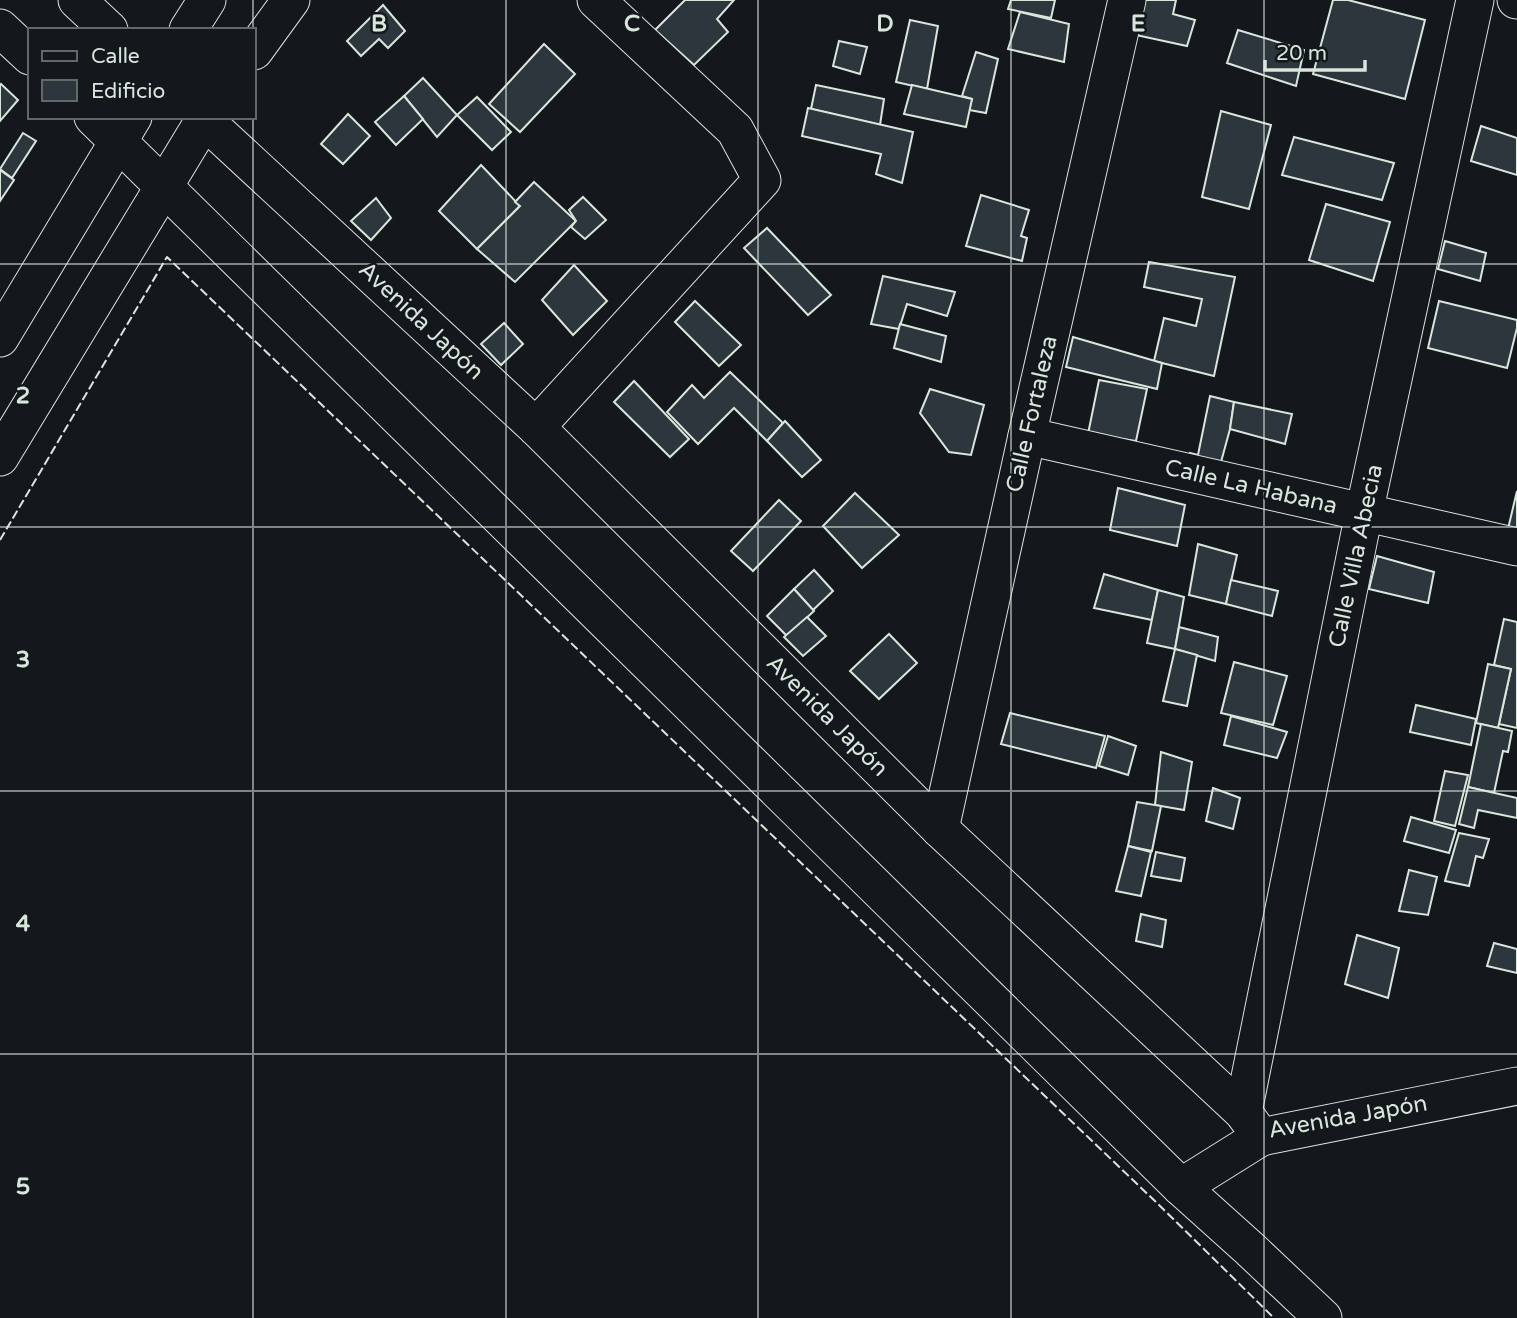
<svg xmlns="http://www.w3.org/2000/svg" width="1517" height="1318" viewBox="0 0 1517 1318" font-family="'Varela Round',sans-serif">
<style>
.building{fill:#2c363c;stroke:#d8e6dc;stroke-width:2}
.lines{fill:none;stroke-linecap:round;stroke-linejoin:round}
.minor-casing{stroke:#d8e6dc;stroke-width:39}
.minor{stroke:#14181c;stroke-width:37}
.fence{stroke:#d8e6dc;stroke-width:2;stroke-dasharray:9 3.5;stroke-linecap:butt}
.grid{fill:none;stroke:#d8e6dc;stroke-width:2;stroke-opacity:0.55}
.labels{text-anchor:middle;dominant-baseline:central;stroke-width:5;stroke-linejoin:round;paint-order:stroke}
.street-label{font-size:23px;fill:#d8e6dc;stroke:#14181c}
.grid-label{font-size:23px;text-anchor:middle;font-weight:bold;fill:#d8e6dc;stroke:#14181c;stroke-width:5;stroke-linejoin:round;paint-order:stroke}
</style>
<rect width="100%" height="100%" fill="#14181c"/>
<!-- building -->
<g class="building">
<polygon points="685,0 734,0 717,19 728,32 694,65 655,30"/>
<polygon points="1011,0 1055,0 1051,18 1008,9"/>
<polygon points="1145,0 1176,0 1173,14 1195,20 1187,46 1136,35"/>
<polygon points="1333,0 1348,0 1425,20 1405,99 1313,74"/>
<polygon points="383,5 405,31 388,48 379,39 361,56 347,41"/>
<polygon points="1020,12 1069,24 1064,62 1008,49"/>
<polygon points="910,20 938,26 927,89 896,82"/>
<polygon points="1238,30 1304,50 1296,86 1227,63"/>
<polygon points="839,41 867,47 860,74 833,66"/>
<polygon points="544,44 575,74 520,132 489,104"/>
<polygon points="976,52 998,59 986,113 969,110 972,99 962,96"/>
<polygon points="423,78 457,115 437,137 404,96"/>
<polygon points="1,84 18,100 0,121 0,85"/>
<polygon points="816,85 884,99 880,125 811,109"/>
<polygon points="912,85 972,99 966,127 904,114"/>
<polygon points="404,96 423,119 396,145 375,122"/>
<polygon points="477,97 511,132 492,150 457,115"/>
<polygon points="808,108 913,132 902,183 876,174 881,154 802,136"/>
<polygon points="1221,111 1271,125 1249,209 1202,197"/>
<polygon points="348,114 370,136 343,164 321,144"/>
<polygon points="1481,126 1517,138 1517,175 1471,161"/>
<polygon points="23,133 36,141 12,178 0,169"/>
<polygon points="1294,137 1394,163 1382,200 1282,175"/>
<polygon points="481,165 520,206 477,249 439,211"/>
<polygon points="0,170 14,180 0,201"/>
<polygon points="534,182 576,221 515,282 477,249 520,206 515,202"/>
<polygon points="981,195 1029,210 1021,236 1027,238 1022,261 966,246"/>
<polygon points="583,197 606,220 585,239 571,227 576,221 569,210"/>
<polygon points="376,198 391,218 371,240 351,221"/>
<polygon points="1326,204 1390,222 1373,281 1309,260"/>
<polygon points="767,228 831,295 808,315 744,248"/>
<polygon points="1445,241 1486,253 1480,281 1438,269"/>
<polygon points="1149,262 1235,277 1214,376 1154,361 1164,318 1196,326 1202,299 1144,287"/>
<polygon points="574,265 607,301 573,335 542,300"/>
<polygon points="883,276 955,292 947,316 907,304 899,329 871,324"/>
<polygon points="695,301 741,345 719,366 675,322"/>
<polygon points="1439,301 1517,320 1517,328 1507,368 1428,348"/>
<polygon points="504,323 523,344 501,365 481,344"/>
<polygon points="900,324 946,336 941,362 894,348"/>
<polygon points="1073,337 1162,363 1157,389 1066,367"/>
<polygon points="730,372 783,423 767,441 734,408 698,444 667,412 692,385 704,398"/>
<polygon points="1099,380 1147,389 1136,441 1088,434"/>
<polygon points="634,381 689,439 670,457 614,402"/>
<polygon points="930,389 984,405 971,455 949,452 920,413"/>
<polygon points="1210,396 1234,402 1230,429 1218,473 1187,469 1190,453 1198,455"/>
<polygon points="1234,402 1292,414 1285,444 1230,429"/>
<polygon points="785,421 821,460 802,477 767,441"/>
<polygon points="1118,488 1185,505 1177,546 1110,530"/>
<polygon points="1517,491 1517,536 1507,533"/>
<polygon points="855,493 899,535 862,568 823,526"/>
<polygon points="779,500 801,521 753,571 731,551"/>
<polygon points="1198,544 1237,555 1226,604 1189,595"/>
<polygon points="1377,556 1434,572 1428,603 1369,589"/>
<polygon points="814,570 833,591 813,610 794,589"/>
<polygon points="1104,574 1158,590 1152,620 1094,608"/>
<polygon points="1231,580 1278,591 1272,616 1226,604"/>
<polygon points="794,589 814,611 787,636 767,616"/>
<polygon points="1158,590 1184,597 1175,649 1147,643"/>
<polygon points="807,617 826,636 803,656 784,637"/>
<polygon points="1504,619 1517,622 1517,728 1499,724 1511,669 1494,665"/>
<polygon points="1179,627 1218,637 1215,661 1175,649"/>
<polygon points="889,634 917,663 879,699 850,671"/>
<polygon points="1175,649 1197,655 1187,706 1163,701"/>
<polygon points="1234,662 1287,676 1273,725 1221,713"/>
<polygon points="1488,664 1511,669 1498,728 1476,723"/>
<polygon points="1416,705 1476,719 1471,745 1410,732"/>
<polygon points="1010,713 1105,736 1096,768 1001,744"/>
<polygon points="1231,716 1287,732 1277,758 1224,745"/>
<polygon points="1481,724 1512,731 1508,752 1503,751 1494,793 1468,787"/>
<polygon points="1108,736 1136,746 1128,775 1099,766"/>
<polygon points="1161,752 1192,762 1184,810 1155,805"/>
<polygon points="1445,771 1468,775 1455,826 1434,821"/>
<polygon points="1468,787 1517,798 1517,818 1478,810 1474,828 1459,824"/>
<polygon points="1213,788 1240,798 1233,829 1206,821"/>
<polygon points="1137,802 1161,806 1152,851 1128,846"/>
<polygon points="1411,817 1456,830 1449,853 1404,841"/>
<polygon points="1459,833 1489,839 1483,858 1476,856 1469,886 1445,881"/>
<polygon points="1128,846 1151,852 1141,896 1116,891"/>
<polygon points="1156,852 1185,858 1181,881 1151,876"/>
<polygon points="1409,870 1437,877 1428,915 1399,911"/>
<polygon points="1141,914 1166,920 1162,947 1136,941"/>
<polygon points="1357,935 1399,948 1388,998 1345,984"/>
<polygon points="1494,943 1517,949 1517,973 1487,966"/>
</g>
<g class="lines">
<defs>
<g id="minor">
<polyline points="77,0 109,30"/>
<polyline points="1516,0 1517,0"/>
<polyline points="0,28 30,56"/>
<polyline points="188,30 207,0"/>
<polyline points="254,51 291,0"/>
<polyline points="93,117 1181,1187 1250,1249 1323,1318"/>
<polyline points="201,117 536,427 940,829 1243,1112 1261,1137 1517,1086"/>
<polyline points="0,338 133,117"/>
<polyline points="536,427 762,180 735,130 596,0"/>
<polyline points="1027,436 1517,547"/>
<polyline points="0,457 206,117"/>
<polyline points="940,829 1027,436 1127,0"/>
<polyline points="1243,1112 1364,513 1475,0"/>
<polyline points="1181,1187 1261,1137"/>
</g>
</defs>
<!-- minor casing -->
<use href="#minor" class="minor-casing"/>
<!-- minor -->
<use href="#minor" class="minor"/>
<!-- fence -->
<polyline class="fence" points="0,540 167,257 1158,1204 1274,1318"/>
</g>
<!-- grid -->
<path class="grid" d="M253 0V30M506 0V1318M758 0V1318M1011 0V1318M1264 0V1318M253 117V1318M0 264H1517M0 527H1517M0 791H1517M0 1054H1517"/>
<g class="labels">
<!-- street labels -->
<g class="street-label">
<text transform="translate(421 321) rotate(43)">Avenida Japón</text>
<text transform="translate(1032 414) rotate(-77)">Calle Fortaleza</text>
<text transform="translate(1251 487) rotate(13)">Calle La Habana</text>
<text transform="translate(1356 556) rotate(-78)">Calle Villa Abecia</text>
<text transform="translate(827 716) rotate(45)">Avenida Japón</text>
<text transform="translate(1348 1117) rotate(-10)">Avenida Japón</text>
</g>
</g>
<g class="grid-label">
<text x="379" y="31">B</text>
<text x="632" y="31">C</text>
<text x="885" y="31">D</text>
<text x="1138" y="31">E</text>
<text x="23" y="403">2</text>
<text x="23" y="667">3</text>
<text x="23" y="931">4</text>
<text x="23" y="1194">5</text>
</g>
<!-- legend -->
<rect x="28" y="28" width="228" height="91" fill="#14181c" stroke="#626a69" stroke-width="2"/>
<rect x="42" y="51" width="35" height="10" fill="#14181c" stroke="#626a69" stroke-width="2"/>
<text x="91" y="63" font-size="21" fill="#d8e6dc">Calle</text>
<rect x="42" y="80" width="35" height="21" fill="#2c363c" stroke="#626a69" stroke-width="2"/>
<text x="91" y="98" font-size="21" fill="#d8e6dc">Edificio</text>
<!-- scale -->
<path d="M1265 60v10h100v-10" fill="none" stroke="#d8e6dc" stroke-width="3.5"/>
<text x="1276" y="60" font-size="21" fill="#d8e6dc" stroke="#14181c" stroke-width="5" paint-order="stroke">20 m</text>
</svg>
